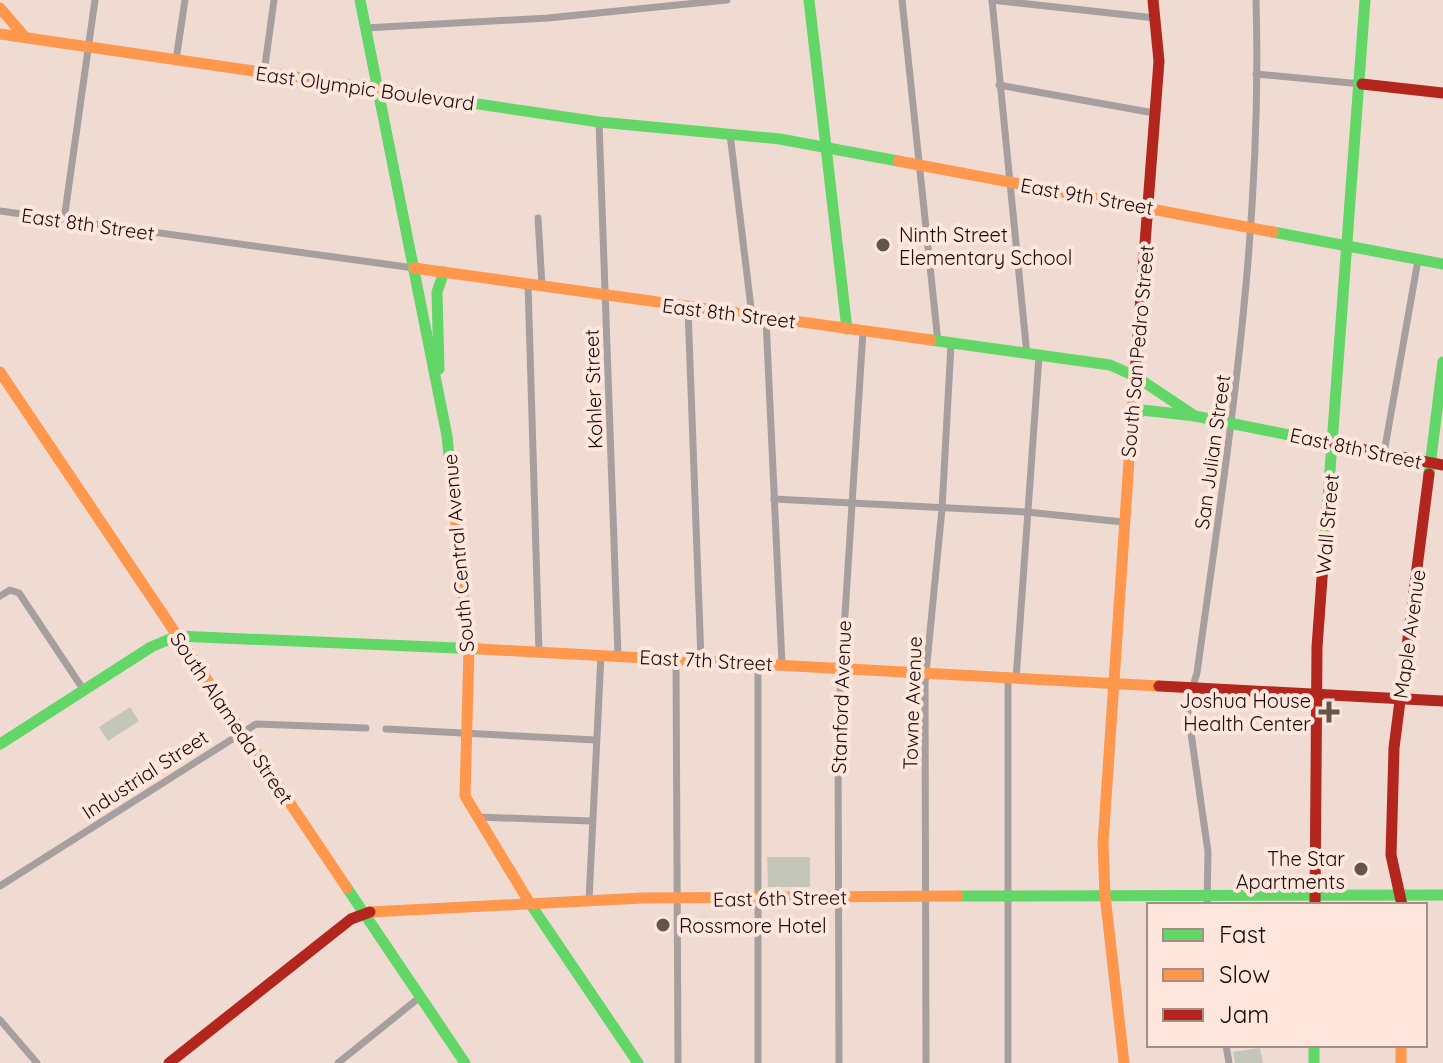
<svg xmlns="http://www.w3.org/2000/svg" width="1443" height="1063" viewBox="0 0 1443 1063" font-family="Quicksand,sans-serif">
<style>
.green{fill:#c4c6ba}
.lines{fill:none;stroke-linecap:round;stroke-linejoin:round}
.street{stroke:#a79f9d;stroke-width:7}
.fast{stroke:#63d668;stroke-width:11}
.slow{stroke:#ff974d;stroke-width:11}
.jam{stroke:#b3261e;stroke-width:11}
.poi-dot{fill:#64544e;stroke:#fee6dd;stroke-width:3}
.labels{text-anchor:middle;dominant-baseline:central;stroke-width:8;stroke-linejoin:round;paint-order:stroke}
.street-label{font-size:20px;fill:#180b07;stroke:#fee6dd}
.poi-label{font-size:20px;fill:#180b07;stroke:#fee6dd;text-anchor:start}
</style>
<rect width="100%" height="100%" fill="#f0dbd3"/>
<!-- green -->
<g class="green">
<polygon points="130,707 139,721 108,741 99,727"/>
<polygon points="767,857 810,857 810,887 768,887"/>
<polygon points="1260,1048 1263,1063 1235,1063 1233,1052"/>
</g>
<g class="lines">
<!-- street -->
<g class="street">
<polyline points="902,0 938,342"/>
<polyline points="992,0 1027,355"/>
<polyline points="992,0 1155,18"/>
<polyline points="365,28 548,18 727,0"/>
<polyline points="176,60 185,0"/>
<polyline points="264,73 274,0"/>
<polyline points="1256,74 1361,84"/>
<polyline points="999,85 1154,113"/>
<polyline points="599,122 618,655"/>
<polyline points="730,134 752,316"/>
<polyline points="0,211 414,268"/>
<polyline points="538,218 542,286"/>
<polyline points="64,220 95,0"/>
<polyline points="528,284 539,652"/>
<polyline points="688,309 701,660"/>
<polyline points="766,319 782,664"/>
<polyline points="1384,453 1418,260"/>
<polyline points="774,499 1027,512 1123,522"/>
<polyline points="0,596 10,590 19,593 83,689"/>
<polyline points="676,659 678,1063"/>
<polyline points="758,663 758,1063"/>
<polyline points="1008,679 1008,1063"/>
<polyline points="1016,679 1039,356"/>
<polyline points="386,729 596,740"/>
<polyline points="477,817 591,821"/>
<polyline points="0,886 256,724 366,728"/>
<polyline points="589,900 601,655"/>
<path d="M1207 905 1208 852 1187 705 1197 673C1228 446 1263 231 1256 0"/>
<polyline points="0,1020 37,1063"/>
<polyline points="1226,1045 1229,1063"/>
<polyline points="338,1063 420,997"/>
<polyline points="839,1063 838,725 863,331"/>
<polyline points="926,1063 925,683 942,509 951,344"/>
</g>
<!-- fast -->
<g class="fast">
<polyline points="360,0 447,436 452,486"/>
<polyline points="809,0 847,329"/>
<polyline points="384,90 599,122 780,139 898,161"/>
<polyline points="1273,232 1443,264"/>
<polyline points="931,340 1110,365 1135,376 1195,416 1299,437"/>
<polyline points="439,369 437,292 444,272"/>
<polyline points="1132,421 1142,410 1195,416"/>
<polyline points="1429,474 1443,362"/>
<polyline points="1324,551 1365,0"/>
<polyline points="0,744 151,647 177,636 480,649"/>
<polyline points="347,888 465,1063"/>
<polyline points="958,896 1443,895"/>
<polyline points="529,902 638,1063"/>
<polyline points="1314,1045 1314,1063"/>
</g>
<!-- slow -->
<g class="slow">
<polyline points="0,8 25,37"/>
<polyline points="0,34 384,90"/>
<polyline points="898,161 1273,232"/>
<polyline points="414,268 931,340"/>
<polyline points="0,372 347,888"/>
<polyline points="452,486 469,648 465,796 529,902"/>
<polyline points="480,649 1159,686"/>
<polyline points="370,912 643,898 958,896"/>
<polyline points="1401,1045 1401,1063"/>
<polyline points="1124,1063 1105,895 1103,843 1134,387"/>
</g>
<!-- jam -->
<g class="jam">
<polyline points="1362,84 1443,93"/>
<polyline points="1134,387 1159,61 1153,0"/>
<polyline points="1299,437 1443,465"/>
<polyline points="1159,686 1443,701"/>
<polyline points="1315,905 1317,647 1324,551"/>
<polyline points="1402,905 1391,855 1394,748 1429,474"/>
<polyline points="169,1063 351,919 370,912"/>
</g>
</g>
<!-- markers -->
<g class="poi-dot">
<circle cx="883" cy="245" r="8"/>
<path d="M1325 700h8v8h8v8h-8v8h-8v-8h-8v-8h8z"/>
<circle cx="1361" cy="869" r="8"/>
<circle cx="663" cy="925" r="8"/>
</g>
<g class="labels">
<!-- street labels -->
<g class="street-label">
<text transform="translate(365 88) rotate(8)">East Olympic Boulevard</text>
<text transform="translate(1087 196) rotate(10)">East 9th Street</text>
<text transform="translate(88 224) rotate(8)">East 8th Street</text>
<text transform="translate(729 313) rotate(7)">East 8th Street</text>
<text transform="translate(1137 351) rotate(-85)">South San Pedro Street</text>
<text transform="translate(593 389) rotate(-92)">Kohler Street</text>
<text transform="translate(1356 448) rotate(12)">East 8th Street</text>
<text transform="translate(1212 452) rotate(-82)">San Julian Street</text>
<text transform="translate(1327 524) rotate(-85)">Wall Street</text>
<text transform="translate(458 553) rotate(-95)">South Central Avenue</text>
<text transform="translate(1409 634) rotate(-82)">Maple Avenue</text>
<text transform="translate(706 660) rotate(3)">East 7th Street</text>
<text transform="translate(841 697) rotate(-88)">Stanford Avenue</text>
<text transform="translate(912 703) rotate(-88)">Towne Avenue</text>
<text transform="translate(232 718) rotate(56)">South Alameda Street</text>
<text transform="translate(145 774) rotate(-33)">Industrial Street</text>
<text transform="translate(780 898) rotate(-1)">East 6th Street</text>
</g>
<!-- poi labels -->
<g class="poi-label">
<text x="899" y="234">Ninth Street<tspan x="899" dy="23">Elementary School</tspan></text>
<text x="1311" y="700" text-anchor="end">Joshua House<tspan x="1311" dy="23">Health Center</tspan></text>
<text x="1345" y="858" text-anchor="end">The Star<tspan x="1345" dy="23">Apartments</tspan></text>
<text x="679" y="925">Rossmore Hotel</text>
</g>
</g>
<!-- legend -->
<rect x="1147" y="903" width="280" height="144" fill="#fee6dd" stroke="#a28e87" stroke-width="2"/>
<rect x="1163" y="929" width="40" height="12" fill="#63d668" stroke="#a28e87" stroke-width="2"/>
<text x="1219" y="943" font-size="24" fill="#180b07">Fast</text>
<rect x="1163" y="969" width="40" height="12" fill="#ff974d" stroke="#a28e87" stroke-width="2"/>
<text x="1219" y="983" font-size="24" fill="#180b07">Slow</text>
<rect x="1163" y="1009" width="40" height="12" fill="#b3261e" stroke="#a28e87" stroke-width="2"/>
<text x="1219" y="1023" font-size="24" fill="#180b07">Jam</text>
</svg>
